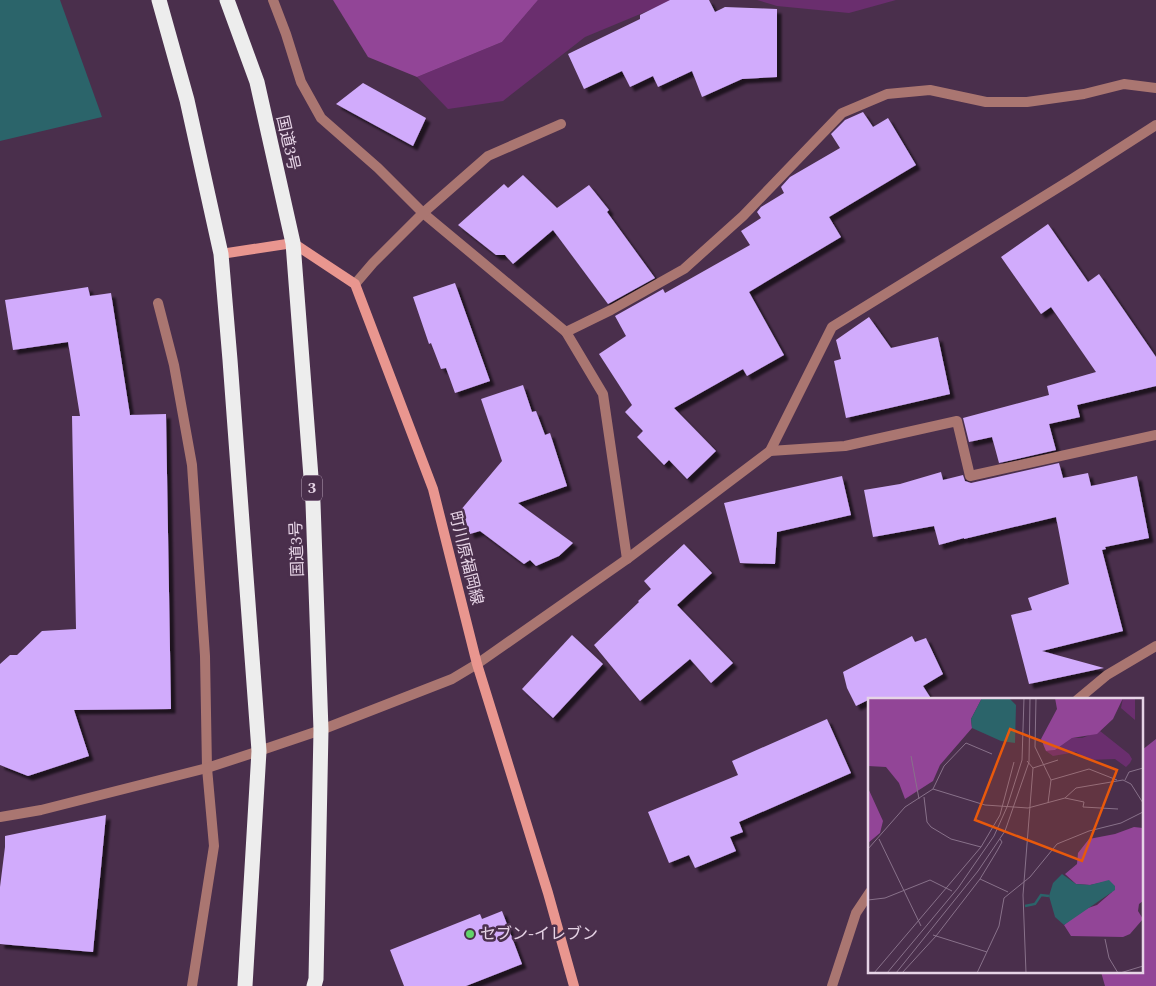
<svg xmlns="http://www.w3.org/2000/svg" width="1156" height="986" viewBox="0 0 1156 986" font-family="Spectral,'Noto Sans JP',serif">
<style>
.green{fill:#6a2e6e}
.forest{fill:#924597}
.water{fill:#2b646a}
.building{fill:#d1abfc;filter:url(#shadow)}
.lines{fill:none;stroke-linecap:round;stroke-linejoin:round}
.street{stroke:#aa7671;stroke-width:10}
.secondary{stroke:#e9968f;stroke-width:10}
.highway{stroke:#ededed;stroke-width:15}
.poi-dot{fill:#61d46a;stroke:#4a2f4c;stroke-width:2}
.labels{text-anchor:middle;dominant-baseline:central;stroke-width:5;stroke-linejoin:round;paint-order:stroke}
.shield{fill:#4a2f4c;stroke:#b7a2b8;stroke-width:1}
.shield-label{font-size:15px;font-weight:bold;fill:#e6d4e6}
.street-label{font-size:16px;fill:#e6d4e6;stroke:#4a2f4c}
.poi-label{font-size:16px;fill:#e6d4e6;stroke:#4a2f4c;text-anchor:start}
.inset-river{fill:none;stroke:#2b646a;stroke-width:2.5}
.inset-road{fill:none;stroke:#88718a;stroke-width:1}
.view{fill:#e8590c;fill-opacity:0.15;stroke:#e8590c;stroke-width:2.5}
.inset-edge{fill:none;stroke:#e6d4e6;stroke-width:2.5}
</style>
<defs>
<filter id="shadow"><feDropShadow dx="4.5" dy="4.5" stdDeviation="1" flood-color="#0009"/></filter>
</defs>
<rect width="100%" height="100%" fill="#4a2f4c"/>
<!-- green -->
<g class="green">
<polygon points="538,0 674,0 585,37 503,101 448,109 417,77 502,42"/>
<polygon points="757,0 896,0 849,13 777,6"/>
</g>
<!-- forest -->
<g class="forest">
<polygon points="333,0 538,0 502,42 417,77 368,57"/>
<polygon points="1156,739 1156,986 1105,986 1101,972 1142,972 1142,750"/>
</g>
<!-- water -->
<polygon class="water" points="0,0 60,0 102,117 0,141"/>
<!-- building -->
<g class="building">
<polygon points="670,0 709,0 715,12 725,7 777,9 777,77 742,79 702,97 692,71 658,87 653,76 630,87 622,71 584,89 568,54 640,19 640,15"/>
<polygon points="363,83 426,118 413,146 336,104"/>
<polygon points="863,112 873,127 888,118 916,165 829,217 841,237 749,292 784,355 747,376 743,369 674,408 716,451 687,479 669,460 664,465 637,437 643,431 625,412 632,405 599,354 626,336 615,316 663,289 665,293 750,245 741,231 761,218 757,212 761,207 784,193 781,187 790,177 840,148 831,134 845,120"/>
<polygon points="523,175 557,208 589,185 609,210 607,212 655,278 608,304 553,230 513,264 505,255 496,255 458,225 504,184 508,188"/>
<polygon points="1048,224 1088,282 1099,274 1156,357 1156,386 1077,405 1080,417 1049,424 1056,450 999,463 992,437 969,442 963,418 1049,395 1047,386 1096,372 1051,307 1041,314 1001,257"/>
<polygon points="455,283 490,381 455,393 446,368 441,369 431,343 429,344 413,297"/>
<polygon points="88,287 90,296 111,293 130,415 166,414 171,709 74,710 89,756 28,776 0,765 0,664 10,655 17,655 42,631 76,629 72,416 80,416 68,342 13,350 5,300"/>
<polygon points="869,317 891,348 938,337 950,394 846,418 834,361 841,359 836,340"/>
<polygon points="523,385 532,412 536,411 545,435 550,433 567,486 518,503 573,543 559,556 536,566 530,560 524,564 480,531 470,534 465,520 449,526 449,524 502,461 481,399"/>
<polygon points="1059,463 1063,478 1088,473 1091,486 1137,476 1149,538 1105,547 1106,549 1102,550 1123,631 1042,651 1104,668 1029,684 1011,615 1032,610 1028,598 1069,584 1056,517 964,539 964,538 939,545 934,526 873,537 864,490 900,484 941,472 943,480 963,475 965,481 971,483"/>
<polygon points="842,476 851,515 777,532 775,564 740,563 724,503"/>
<polygon points="684,544 712,573 677,605 733,663 711,683 690,659 640,701 594,645 639,602 638,601 651,589 644,581"/>
<polygon points="572,635 603,664 553,718 522,689"/>
<polygon points="912,636 915,642 926,638 943,674 923,686 932,700 868,700 856,706 847,688 843,672"/>
<polygon points="827,719 851,773 739,822 743,832 730,837 736,851 695,868 689,855 669,863 648,812 738,775 732,761"/>
<polygon points="106,815 93,952 0,944 0,887 5,847 5,836"/>
<polygon points="502,911 522,964 466,986 404,986 390,950 480,914 482,919"/>
</g>
<g class="lines">
<!-- street -->
<g class="street">
<polyline points="273,0 286,34 301,82 321,118 378,168 423,213 566,332 603,394 627,559"/>
<polyline points="355,284 373,263 423,213 488,156 561,124"/>
<polyline points="158,303 174,365 192,465 205,656 207,768 214,846 192,986"/>
<polyline points="566,332 611,310 684,269 743,216 842,113 887,94 930,90 986,102 1027,102 1084,94 1124,84 1156,88"/>
<polyline points="770,451 845,446 957,421 970,476 1156,435"/>
<polyline points="1077,700 1107,675 1156,646"/>
<polyline points="0,817 41,810 207,768 259,751 321,730 452,679 477,664 627,559 770,451 832,327 1072,179 1156,125"/>
<polyline points="832,986 856,913 870,892"/>
</g>
<!-- secondary -->
<polyline class="secondary" points="221,254 293,243 355,284 433,489 477,664 548,893 574,986"/>
<!-- highway -->
<g class="highway">
<polyline points="159,0 187,100 221,254 230,360 259,751 245,986"/>
<polyline points="227,0 257,82 293,243 313,503 321,730 316,979 314,986"/>
</g>
</g>
<!-- markers -->
<circle class="poi-dot" cx="470" cy="934" r="5"/>
<g class="labels">
<!-- shield labels -->
<rect class="shield" x="302" y="475.5" width="20" height="25" rx="4"/>
<g class="shield-label">
<text x="312" y="488">3</text>
</g>
<!-- street labels -->
<g class="street-label">
<text transform="translate(288 143) rotate(77)">国道3号</text>
<text transform="translate(297 549) rotate(-92)">国道3号</text>
<text transform="translate(466 558) rotate(76)">町川原福岡線</text>
</g>
<!-- poi labels -->
<g class="poi-label">
<text x="480" y="934">セブン-イレブン</text>
</g>
</g>
<!-- overview -->
<g transform="translate(868 698)">
<rect width="275" height="275" fill="#4a2f4c"/>
<path d="M255 0H267V22L253 10ZM232 33 261 56 264 61 262 65 258 69 247 61 220 62 208 54 185 58 178 53 187 52 204 40H214Z" fill="#6a2e6e"/>
<path d="M0 0H114L103 21 104 30 72 67 65 83 37 101 31 85 18 69 0 68ZM187 0H255L245 21 229 36 204 40 187 52 178 53 173 41 189 11ZM0 90 15 123 12 135 0 145ZM266 129 275 130V203L271 206 270 213 275 221 262 236 255 239 203 238 196 227 214 212 229 207 244 194 241 183 222 187 208 186 197 176 209 166 210 155 221 141 247 136Z" fill="#924597"/>
<path d="M114 0H141L148 7 147 45 133 43 104 30 103 21ZM194 176 208 186 222 187 241 182 247 188V192L196 227 187 219 181 198 185 185Z" fill="#2b646a"/>
<path class="inset-river" d="M157 208 167 206 173 197 181 198"/>
<path class="inset-road" d="M168 0 167 49 183 82 180 105M43 58 51 101M165 70 190 62M183 82 221 71 249 82M257 82 261 74 275 70M65 91 76 68 98 45 124 56M56 99 59 124 63 129 83 141 113 149M197 100 216 104 215 109 250 111M11 141 53 228M0 151 37 109 65 91 117 107 160 110 197 100 208 90 255 82 263 86 275 105M112 181 140 194M0 202 17 200 62 182 84 193M65 237 119 254M237 241 241 260 250 275M6 275 113 149 132 117 146 64M19 275 90 190 126 138 139 109 154 62 156 0M28 275 110 173 137 133 161 64 162 0M34 275 68 238 112 181 129 153 134 144 132 141M109 275 131 228 136 200 162 179 189 146 221 133 253 125 275 114M158 275 155 197 165 70 159 63M252 275 275 268"/>
<path class="view" d="M142 31 249 72 214 163 107 122Z"/>
<rect width="275" height="275" class="inset-edge"/>
</g>
</svg>
